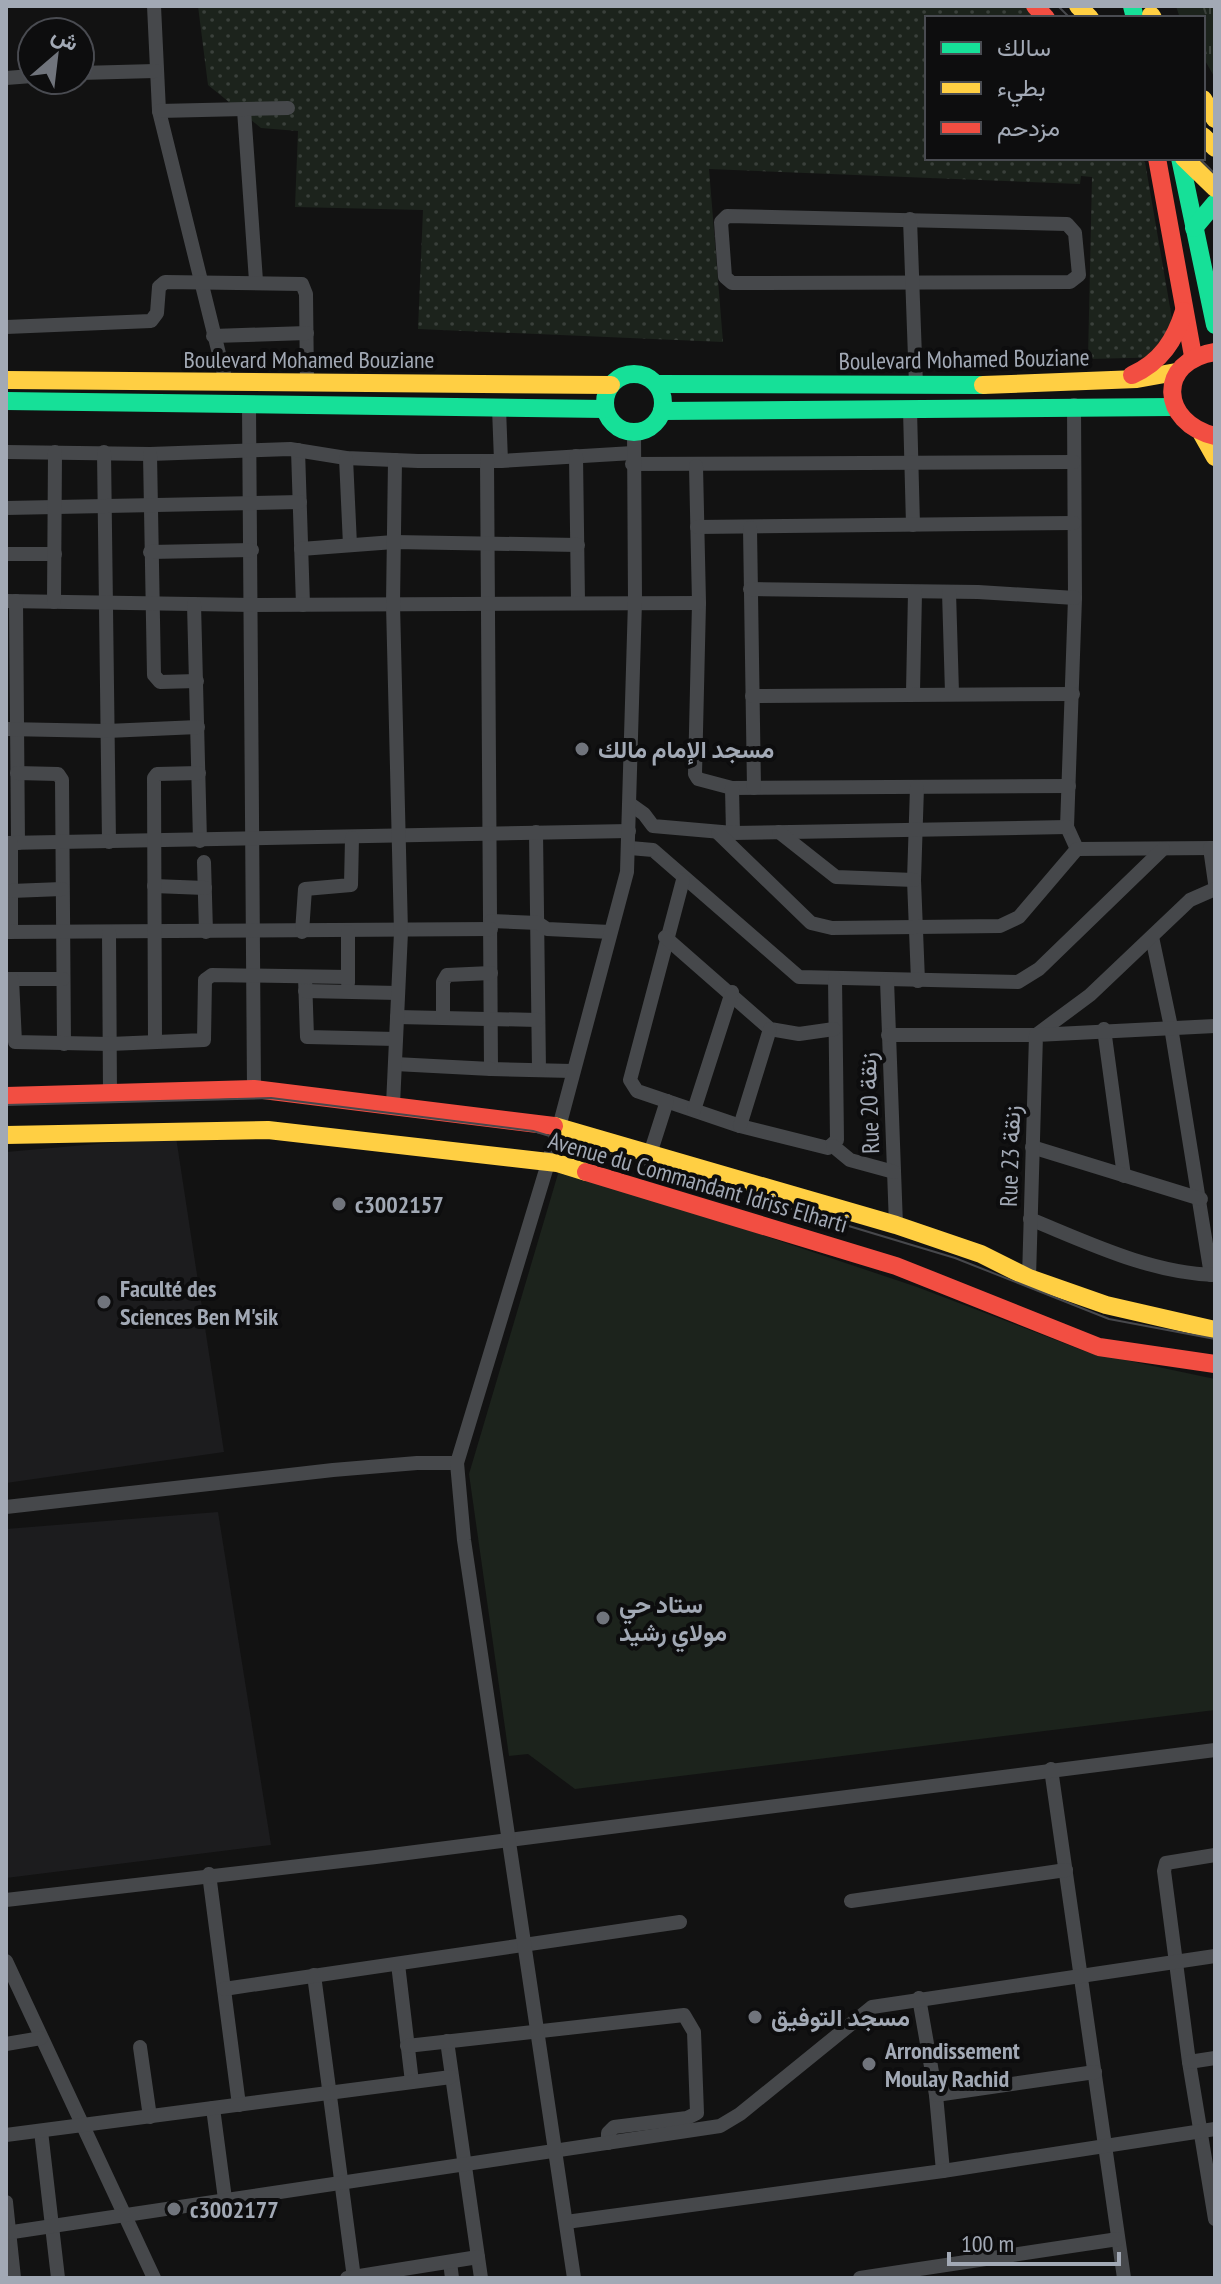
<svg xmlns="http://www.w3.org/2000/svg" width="1221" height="2284" viewBox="0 0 1221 2284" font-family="'PT Sans Narrow',Vazirmatn,sans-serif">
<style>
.built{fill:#1c1c1e}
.grass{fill:url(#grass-dots)}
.park{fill:url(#park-tufts)}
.pitch{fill:#1c231c}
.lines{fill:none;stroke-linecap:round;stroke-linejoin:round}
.street{stroke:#46484b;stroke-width:14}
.fast{stroke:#16e098;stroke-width:18}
.slow{stroke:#ffcf43;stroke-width:18}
.jam{stroke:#f24e42;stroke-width:18}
.tram{stroke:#47484c;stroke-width:2}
.poi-dot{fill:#70747c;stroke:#0d0d0e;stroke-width:3}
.labels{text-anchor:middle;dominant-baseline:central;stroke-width:8;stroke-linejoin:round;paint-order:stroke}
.street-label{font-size:24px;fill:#a2a9b5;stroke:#0d0d0e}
.poi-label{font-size:24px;font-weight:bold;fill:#a2a9b5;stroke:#0d0d0e;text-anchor:start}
</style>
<defs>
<pattern id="grass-dots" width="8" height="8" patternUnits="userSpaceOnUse" patternTransform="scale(2)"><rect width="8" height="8" fill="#1c231c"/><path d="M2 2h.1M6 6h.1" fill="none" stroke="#3a403b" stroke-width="1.8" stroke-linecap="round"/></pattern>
<pattern id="park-tufts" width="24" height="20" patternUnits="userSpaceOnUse" patternTransform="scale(2)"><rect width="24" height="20" fill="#1c231c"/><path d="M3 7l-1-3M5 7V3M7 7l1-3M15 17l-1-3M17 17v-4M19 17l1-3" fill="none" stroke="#3a403b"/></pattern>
</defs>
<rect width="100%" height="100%" fill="#121212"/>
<!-- built -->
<g class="built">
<polygon points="176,1137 224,1452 6,1483 6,1152"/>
<polygon points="218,1512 271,1845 6,1878 6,1529"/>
</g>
<!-- grass -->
<polygon class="grass" points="198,6 1029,6 1041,18 927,18 927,158 1140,158 1145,162 1177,348 1170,357 1088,359 1092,177 1081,176 1080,184 709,169 723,342 418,329 423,210 295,207 298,131 261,128 208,85"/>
<!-- park -->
<polygon class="park" points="1176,6 1215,6 1215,78 1203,57 1203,18 1180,18"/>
<!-- pitch -->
<polygon class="pitch" points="560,1167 917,1287 1087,1352 1215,1379 1215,1710 575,1789 528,1754 509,1756 469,1474"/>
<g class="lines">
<!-- street -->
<g class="street">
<polyline points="154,6 159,111 226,382"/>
<polyline points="80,73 155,71"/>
<polyline points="6,78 32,76"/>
<polyline points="244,110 256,281"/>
<polyline points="159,111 288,108"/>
<polygon points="727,216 1067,224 1075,233 1079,275 1070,282 732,283 725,277 721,222"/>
<polyline points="910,219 916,385"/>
<polyline points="6,327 151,321 157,313 159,287 165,282 302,284 306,294 307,383"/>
<polyline points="213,336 307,333"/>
<polyline points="1074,405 1075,598 1067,827 1077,849"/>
<polyline points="249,406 254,1089"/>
<polyline points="499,408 501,461"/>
<polyline points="910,410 913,525"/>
<polyline points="298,450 303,605"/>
<polyline points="6,452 150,454 290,449 346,458 418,461 501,461 633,453"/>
<polyline points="104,452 109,842"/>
<polyline points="150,454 154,675 160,682 197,681"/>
<polyline points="576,456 578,602"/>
<polyline points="346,458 350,545"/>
<polyline points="487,461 491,1069 572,1071"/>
<polyline points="632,464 1074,462"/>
<polyline points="696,466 699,603 695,774 698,779 732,788 1069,786"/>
<polyline points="6,508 300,502"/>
<polyline points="697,527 1074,523"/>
<polyline points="750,528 754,788"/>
<polyline points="301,549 394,542 578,545"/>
<polyline points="150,552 252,550"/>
<polyline points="6,554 55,554"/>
<polyline points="750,589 978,592 1075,598"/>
<polyline points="949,592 952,693"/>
<polyline points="6,601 253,605 699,603"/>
<polyline points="16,601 18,843"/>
<polyline points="54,602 55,452"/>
<polyline points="194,604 200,841"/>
<polyline points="913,692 915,592"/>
<polyline points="752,696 1073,694"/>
<polyline points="6,729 107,731 198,727"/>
<polyline points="17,773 58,774 62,780 64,1044"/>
<polyline points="917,787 914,880 918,981"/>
<polyline points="732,788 733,833"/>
<polyline points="630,804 644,814 653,826 733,833 1067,827"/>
<polyline points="536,832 539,1070"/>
<polyline points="779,832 836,877 914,880"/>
<polyline points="718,833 811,923 832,928 1000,926 1019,917 1077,849 1215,848"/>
<polyline points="6,843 629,831"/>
<polyline points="11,843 11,932"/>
<polyline points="630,848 653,850 799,977 1018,982 1039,969 1163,849"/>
<polyline points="1210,848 1215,883"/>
<polyline points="204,862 206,932"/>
<polyline points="683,880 630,1080 637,1091 740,1126 828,1148 837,1140 835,978"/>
<polyline points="154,886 205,888"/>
<polyline points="11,891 62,889"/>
<polyline points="491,921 538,923 547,929 610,932"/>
<polyline points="6,932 491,929"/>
<polyline points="109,932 110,1094"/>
<polyline points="302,932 305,889 351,885 352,838"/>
<polyline points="665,937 770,1029 799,1034 834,1029"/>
<polyline points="1152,937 1171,1027 1211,1275"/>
<polyline points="305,977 307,1037 396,1039"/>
<polyline points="6,979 63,979"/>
<polyline points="12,979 15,1042 110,1044 204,1040 205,980 212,975 348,977"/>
<polyline points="887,980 896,1225"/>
<polyline points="348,983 348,932"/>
<polyline points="305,991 398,993"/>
<polyline points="397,1017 538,1020"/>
<polyline points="443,1017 443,982 447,975 491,973"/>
<polyline points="1104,1029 1124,1176"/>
<polyline points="888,1035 1036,1035 1090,995 1190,900 1215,889"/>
<polyline points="155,1042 154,778 157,774 199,773"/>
<polyline points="395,1064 491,1069"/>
<polyline points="393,1105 401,932 393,604 395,460"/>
<polyline points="694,1110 732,992"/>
<polyline points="740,1126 770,1029"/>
<polyline points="833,1146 850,1160 894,1172"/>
<polyline points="1032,1147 1201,1199"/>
<polyline points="650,1154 667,1101"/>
<path d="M1030 1219C1089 1243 1150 1273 1215 1275"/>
<polyline points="1029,1278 1036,1035 1215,1026"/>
<polyline points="6,1507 333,1470 417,1463 457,1463"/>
<polyline points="1051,1769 1124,2278"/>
<polyline points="1215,1855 1166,1863 1164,1871 1189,2062 1215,2219"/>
<polyline points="209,1874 239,2105"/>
<polyline points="6,1900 376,1857 1215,1750"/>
<polyline points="851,1901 1066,1870"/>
<polyline points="6,1961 154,2278"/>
<polyline points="398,1964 412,2082"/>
<polyline points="314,1975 354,2278"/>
<polyline points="224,1989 680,1922"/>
<polyline points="919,1998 936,2095 943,2171"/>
<polyline points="447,2041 481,2278"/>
<polyline points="6,2044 41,2038"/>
<polyline points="407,2046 684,2015 694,2032 697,2113 687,2118 614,2127 608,2133 608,2143"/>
<polyline points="140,2047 150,2117"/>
<polyline points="1189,2062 1215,2058"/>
<polyline points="936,2095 1095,2072"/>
<polyline points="213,2108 225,2199"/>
<polyline points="41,2131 58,2278"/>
<polyline points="6,2135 451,2077"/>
<polyline points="6,2202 14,2278"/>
<polyline points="566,2222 943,2171 1215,2129"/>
<polyline points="6,2233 720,2126 740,2114 872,2007 1215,1956"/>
<polyline points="450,2262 452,2278"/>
<polyline points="347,2278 478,2257"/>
<polyline points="574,2278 464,1540 457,1463 559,1127 627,872 635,601 634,432"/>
<polyline points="860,2278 1118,2239"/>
</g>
<!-- fast -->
<g class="fast">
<polyline points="1132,6 1135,18"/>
<polyline points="1180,158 1215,325"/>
<polyline points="1194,228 1215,203"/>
<circle cx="634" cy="403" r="29"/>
<polyline points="657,384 983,385"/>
<polyline points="6,401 605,409"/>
<polyline points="662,411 1173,407"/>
</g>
<!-- slow -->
<g class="slow">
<polyline points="1078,6 1090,18"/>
<polyline points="1151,15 1153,18"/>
<polyline points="1203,99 1215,119"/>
<polyline points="1203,136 1215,148"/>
<polyline points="1184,158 1215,188"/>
<polyline points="6,380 611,385"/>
<polyline points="983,385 1137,379 1176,372"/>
<polyline points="1202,434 1215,457"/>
<polyline points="554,1126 896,1225 981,1254 1029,1278 1106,1305 1215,1330"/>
<polyline points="6,1135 268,1130 557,1163 586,1172"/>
</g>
<!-- jam -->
<g class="jam">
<polyline points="1035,6 1046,18"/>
<polyline points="1157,158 1193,356"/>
<path d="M1215 352C1156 361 1160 423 1215 436"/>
<path d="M1132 375C1161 362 1175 340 1184 311"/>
<polyline points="6,1096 254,1089 554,1126"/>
<polyline points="586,1172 896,1266 1099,1347 1215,1364"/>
</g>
<!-- tram -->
<g class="tram">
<polyline points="1058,6 1070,18"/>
<polyline points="1199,158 1215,174"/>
<polyline points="6,1105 271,1098 533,1131 955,1258 1109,1319 1215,1339"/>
</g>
</g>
<!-- markers -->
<g class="poi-dot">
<circle cx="582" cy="749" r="8"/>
<circle cx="339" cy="1204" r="8"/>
<circle cx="104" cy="1302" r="8"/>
<circle cx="603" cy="1618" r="8"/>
<circle cx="755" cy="2017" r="8"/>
<circle cx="869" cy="2064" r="8"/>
<circle cx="174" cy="2209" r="8"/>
</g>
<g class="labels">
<!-- street labels -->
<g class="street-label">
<text x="309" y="359">Boulevard Mohamed Bouziane</text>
<text transform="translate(964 359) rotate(-1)">Boulevard Mohamed Bouziane</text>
<text transform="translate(869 1103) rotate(-92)">Rue 20 زنقة</text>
<text transform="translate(1010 1156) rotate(-88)">Rue 23 زنقة</text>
<text transform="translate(698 1182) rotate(16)">Avenue du Commandant Idriss Elharti</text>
</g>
<!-- poi labels -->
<g class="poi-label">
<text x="598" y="749">مسجد الإمام مالك</text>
<text x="355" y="1204">c3002157</text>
<text x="120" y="1288">Faculté des<tspan x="120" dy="28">Sciences Ben M'sik</tspan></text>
<text x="619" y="1604">ستاد حي<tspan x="619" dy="28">مولاي رشيد</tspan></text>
<text x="771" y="2017">مسجد التوفيق</text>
<text x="885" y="2050">Arrondissement<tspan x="885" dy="28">Moulay Rachid</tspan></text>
<text x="190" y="2209">c3002177</text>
</g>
</g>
<!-- border -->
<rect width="1221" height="2284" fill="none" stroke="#a2a9b5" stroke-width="16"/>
<!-- legend -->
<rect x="925" y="16" width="280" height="144" fill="#0d0d0e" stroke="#494b51" stroke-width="2"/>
<rect x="941" y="42" width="40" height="12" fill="#16e098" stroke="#494b51" stroke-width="2"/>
<text x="997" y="56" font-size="24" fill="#a2a9b5">سالك</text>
<rect x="941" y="82" width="40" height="12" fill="#ffcf43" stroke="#494b51" stroke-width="2"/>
<text x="997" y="96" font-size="24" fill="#a2a9b5">بطيء</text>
<rect x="941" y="122" width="40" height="12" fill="#f24e42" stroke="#494b51" stroke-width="2"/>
<text x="997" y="136" font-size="24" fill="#a2a9b5">مزدحم</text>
<!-- north arrow -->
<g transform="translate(56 56) rotate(28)"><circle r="38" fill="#0d0d0e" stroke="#494b51" stroke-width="2"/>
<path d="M0-6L14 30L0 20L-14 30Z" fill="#70747c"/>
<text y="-12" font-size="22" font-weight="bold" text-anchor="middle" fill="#a2a9b5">ش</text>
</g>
<!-- scale -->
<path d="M949 2252v12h170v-12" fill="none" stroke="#a2a9b5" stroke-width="4"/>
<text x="961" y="2252" font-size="24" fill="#a2a9b5" stroke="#0d0d0e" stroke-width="6" paint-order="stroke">100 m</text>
</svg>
